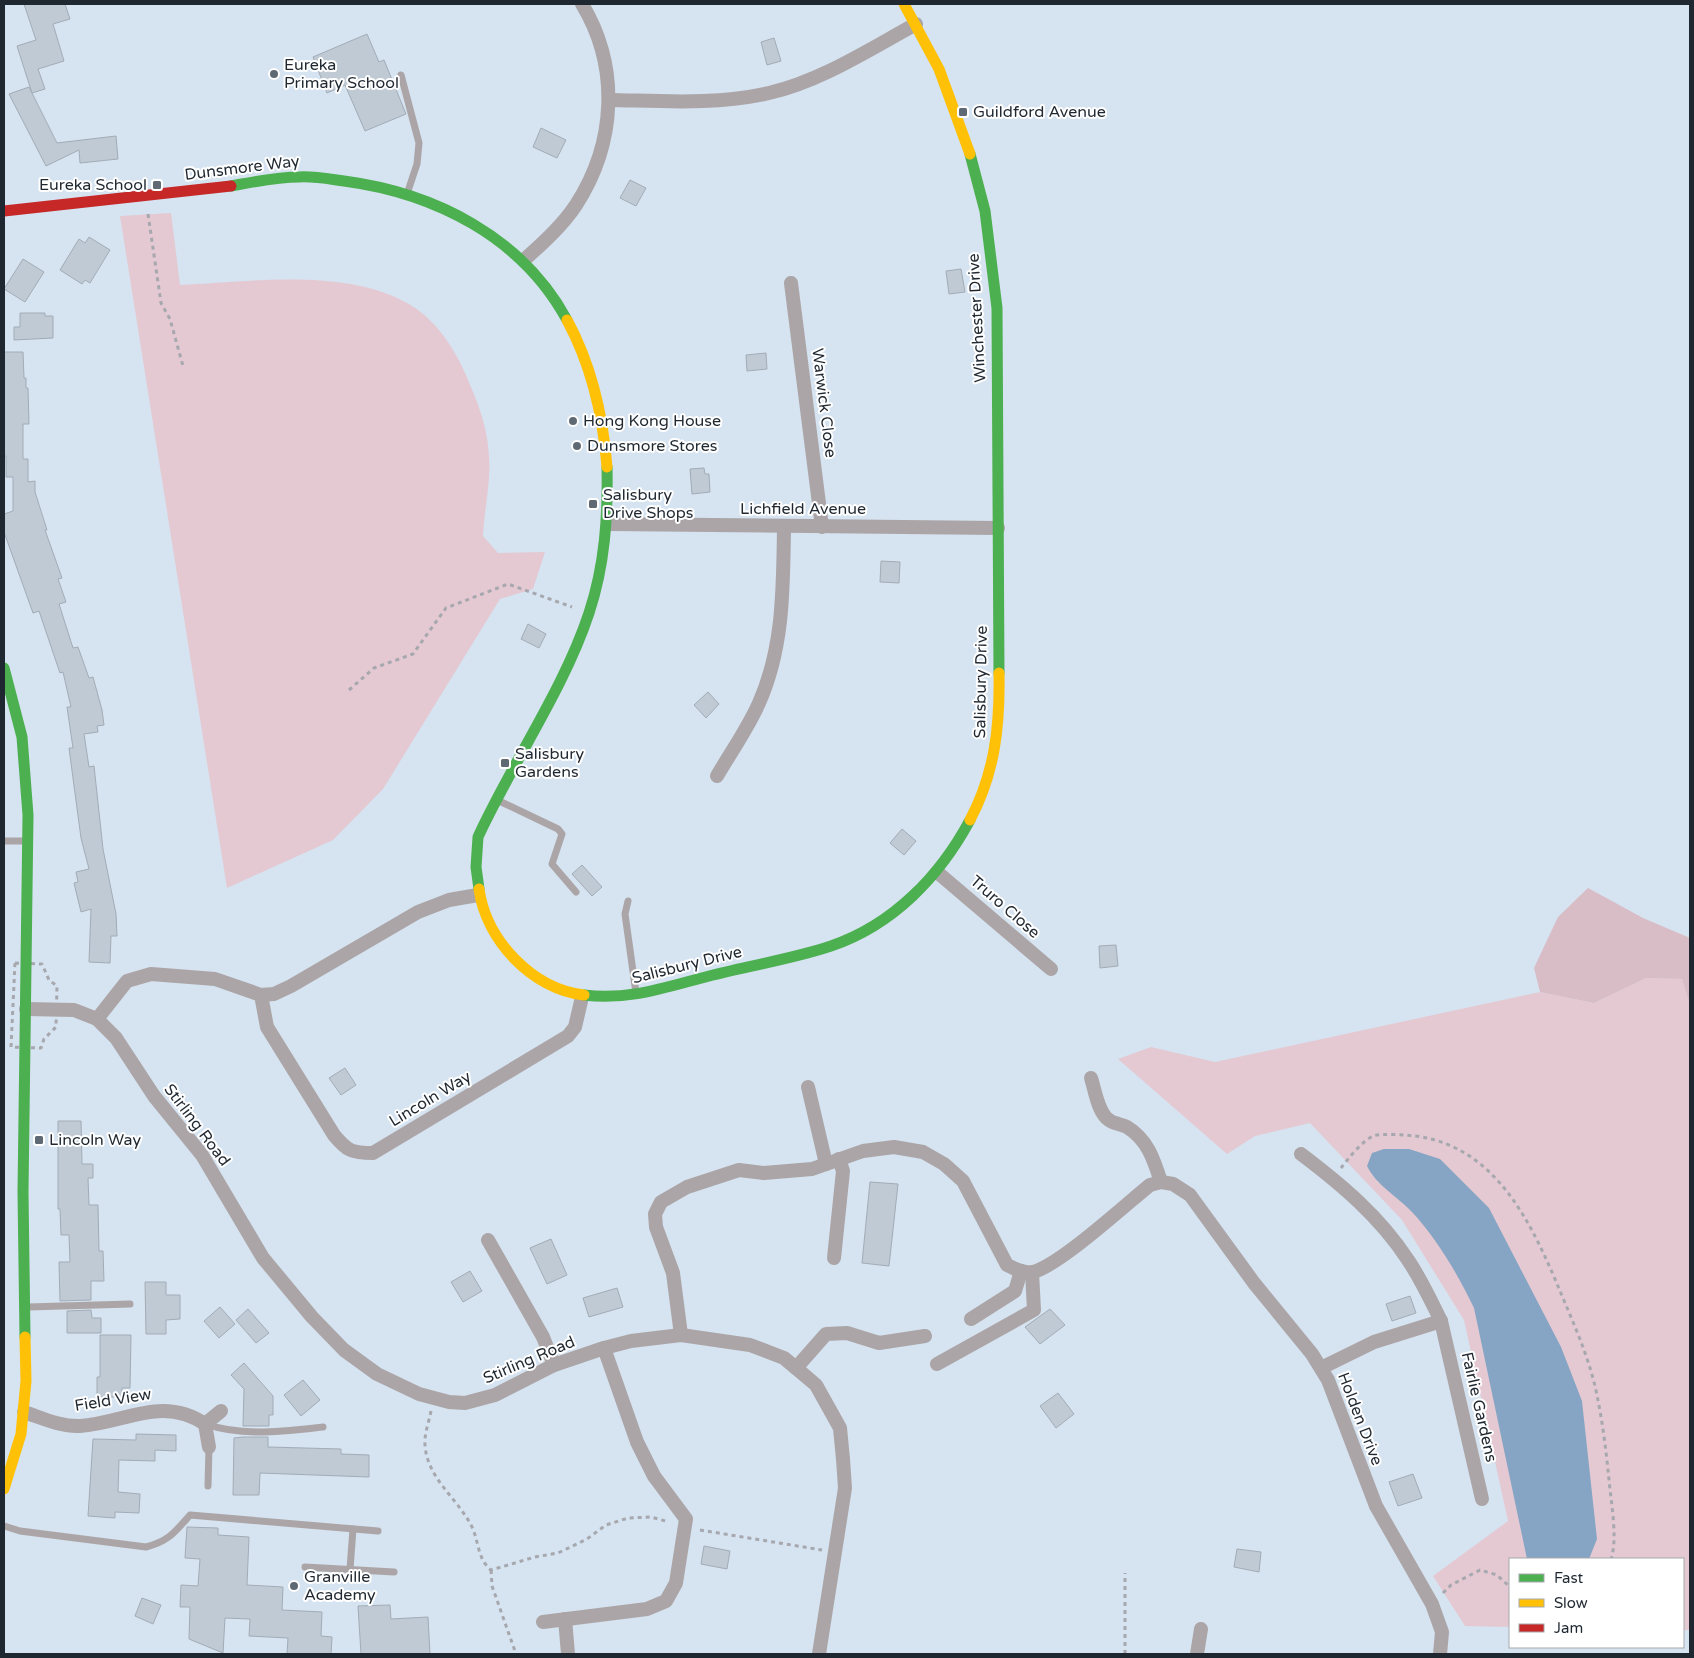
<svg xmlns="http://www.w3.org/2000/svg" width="1694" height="1658" viewBox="0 0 1694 1658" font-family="'Varela Round',sans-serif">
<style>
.green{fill:#e4c9d2}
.forest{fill:#d8bcc6}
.water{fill:#86a5c4}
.building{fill:#c0cad4;stroke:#a2acb6}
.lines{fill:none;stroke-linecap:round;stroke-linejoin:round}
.path{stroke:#a7a8ae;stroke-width:3;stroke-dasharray:4 4;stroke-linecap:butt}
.lane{stroke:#aba5a7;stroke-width:7}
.street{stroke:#aba5a7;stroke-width:14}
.fast{stroke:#4caf50;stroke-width:11}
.slow{stroke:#ffc107;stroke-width:11}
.jam{stroke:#c62828;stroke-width:11}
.poi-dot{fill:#5f6974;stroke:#fff;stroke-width:2}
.labels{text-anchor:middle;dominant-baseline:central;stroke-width:4;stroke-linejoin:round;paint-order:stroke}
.poi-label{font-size:16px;fill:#1f2831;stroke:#fff;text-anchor:start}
.street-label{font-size:16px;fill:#1f2831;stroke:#fff}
</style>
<rect width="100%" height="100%" fill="#d6e3f0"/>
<!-- green -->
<g class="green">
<path d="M171 213 180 285C249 282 342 268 405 302 435 317 456 350 468 380 479 405 488 430 489 457 491 482 484 511 483 536L498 553 545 552 533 589 500 599 383 789 333 840 227 888 120 216Z"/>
<polygon points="1646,978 1683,979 1690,1004 1690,1630 1683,1630 1683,1559 1510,1559 1510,1627 1465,1626 1433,1576 1508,1521 1464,1320 1402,1220 1310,1123 1255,1136 1227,1154 1118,1059 1151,1047 1215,1062 1540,992 1594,1003"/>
</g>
<!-- forest -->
<polygon class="forest" points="1588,888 1643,918 1690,938 1690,1004 1682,979 1646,978 1594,1003 1540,992 1534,968 1558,917"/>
<!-- water -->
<path class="water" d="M1384 1149H1409L1440 1159 1489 1208 1561 1347 1582 1401 1597 1539 1589 1559H1527L1474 1308C1458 1275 1438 1240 1412 1212 1397 1196 1377 1186 1367 1166L1372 1153Z"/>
<!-- building -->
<g class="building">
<polygon points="24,4 65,4 70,19 53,24 64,61 38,69 45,89 32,93 17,46 36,40"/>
<polygon points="367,34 379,62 384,60 406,114 365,131 345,85 327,93 313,57"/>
<polygon points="774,38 781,61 767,65 761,42"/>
<polygon points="29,87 57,143 116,136 118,159 80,163 79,150 46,166 9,94"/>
<polygon points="541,128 566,140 557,158 533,147"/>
<polygon points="630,180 646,188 636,206 620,198"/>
<polygon points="89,237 110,250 90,283 85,280 82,284 60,270 79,239 85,243"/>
<polygon points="23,259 44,272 25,302 4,289"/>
<polygon points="961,269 965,292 949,294 946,271"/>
<polygon points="20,313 45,313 45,316 53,316 53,338 14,340 14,327 20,327"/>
<polygon points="4,352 23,352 24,378 26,378 26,388 28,388 29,424 23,424 23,459 28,459 28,482 35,481 35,492 47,530 45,530 62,578 58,579 66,602 59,604 73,648 78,647 89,678 93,677 102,710 104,725 97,726 98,732 84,734 89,767 94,766 103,849 116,914 117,936 111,936 110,963 89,962 91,909 81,912 74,883 78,882 76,872 89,869 81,838 69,748 73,748 67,707 71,707 63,672 60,673 39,611 33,613 4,532 4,514 13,511 13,477 6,477 6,456 4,456"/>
<polygon points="766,353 767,369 747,371 746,355"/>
<polygon points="704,468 705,474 709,474 710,492 692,494 690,469"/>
<polygon points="881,561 900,562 899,583 880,582"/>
<polygon points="528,624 546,634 539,648 521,639"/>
<polygon points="708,692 719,704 706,718 694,705"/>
<polygon points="902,829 916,841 904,855 890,843"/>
<polygon points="582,865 602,887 592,896 572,874"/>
<polygon points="1116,945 1118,966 1100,968 1099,946"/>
<polygon points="345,1068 356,1085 341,1095 329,1078"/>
<polygon points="58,1121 81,1121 82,1164 93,1164 93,1178 88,1178 89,1205 98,1205 99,1251 103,1251 104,1281 91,1281 91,1300 60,1301 59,1262 70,1262 69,1235 61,1235 60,1209 58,1209"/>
<polygon points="870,1182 898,1184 889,1266 862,1263"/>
<polygon points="551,1239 567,1275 547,1284 530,1248"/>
<polygon points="470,1271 482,1291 463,1302 451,1282"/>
<polygon points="145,1282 166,1282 166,1295 180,1295 180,1319 166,1320 166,1334 146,1334"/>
<polygon points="617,1288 623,1307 589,1317 583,1298"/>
<polygon points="1410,1296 1416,1313 1392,1321 1386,1304"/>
<polygon points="220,1307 235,1324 219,1338 204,1321"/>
<polygon points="248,1309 269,1333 256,1343 236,1320"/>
<polygon points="1050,1309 1065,1325 1040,1344 1025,1327"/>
<polygon points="91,1310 92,1318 101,1318 101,1333 67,1333 67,1311"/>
<polygon points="100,1335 131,1335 130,1388 122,1388 122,1397 97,1397 97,1377 100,1377"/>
<polygon points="244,1363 273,1396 273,1415 269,1415 269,1426 243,1426 244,1389 231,1375"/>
<polygon points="303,1380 320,1400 301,1416 284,1395"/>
<polygon points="1058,1393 1074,1414 1056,1428 1040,1406"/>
<polygon points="136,1434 176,1435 176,1451 155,1450 155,1461 119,1460 118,1492 140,1494 139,1513 115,1512 115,1518 88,1516 93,1439 136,1440"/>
<polygon points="243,1437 268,1437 268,1447 341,1449 341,1454 369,1455 369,1477 260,1473 259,1495 233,1495 234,1438"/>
<polygon points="1413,1474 1422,1498 1398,1506 1389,1482"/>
<polygon points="187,1527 218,1528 218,1535 249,1537 247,1585 283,1587 282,1610 322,1612 321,1636 332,1637 331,1654 287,1654 288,1638 249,1636 250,1619 225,1618 223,1653 189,1639 190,1607 180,1607 181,1585 198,1586 200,1559 185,1558"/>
<polygon points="704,1546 730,1551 727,1569 701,1564"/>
<polygon points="1237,1549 1261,1552 1259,1572 1234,1567"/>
<polygon points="142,1598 161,1605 153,1624 135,1616"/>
<polygon points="390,1605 391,1619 428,1617 430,1654 361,1654 358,1606"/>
</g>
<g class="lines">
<!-- path -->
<g class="path">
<polyline points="148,214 161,303 170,319 183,366"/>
<polyline points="349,690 374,668 413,654 446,608 508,584 572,607"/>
<polygon points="15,963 42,964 49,980 57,986 56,1027 44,1039 41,1048 11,1047"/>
<path d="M1341 1168C1349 1158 1361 1142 1373 1136 1381 1133 1406 1135 1415 1136 1496 1146 1532 1224 1560 1291 1573 1322 1587 1353 1595 1386 1602 1417 1606 1449 1609 1480 1611 1502 1618 1539 1611 1559"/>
<path d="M431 1411C429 1422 424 1434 425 1445 427 1478 457 1498 471 1525 479 1540 477 1559 491 1570L535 1557 558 1553 587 1539 606 1525 628 1518 651 1517 669 1522"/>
<polyline points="700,1530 822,1550"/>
<polyline points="491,1570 492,1586 516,1654"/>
<polyline points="1443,1593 1451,1585 1480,1570 1497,1575 1510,1587"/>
<polyline points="1125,1654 1125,1573"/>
</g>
<!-- lane -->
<g class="lane">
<polyline points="401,75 419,143 417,164 407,194"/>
<polyline points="497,800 558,829 562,834 552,864 576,892"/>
<polyline points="4,841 23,841"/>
<polyline points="628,901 625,914 636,993"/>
<polyline points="28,1307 130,1304"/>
<path d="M206 1424C242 1437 285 1431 323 1427"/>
<polyline points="208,1486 209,1447"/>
<path d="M4 1526 20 1531 146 1547C169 1541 175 1532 190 1515L378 1531"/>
<polyline points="305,1567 394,1572"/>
<polyline points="350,1569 353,1529"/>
</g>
<!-- street -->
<g class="street">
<path d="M610 100C663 101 717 105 769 93 821 81 870 49 916 24"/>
<path d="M524 260C543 243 562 226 576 205 616 143 620 67 582 4"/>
<polyline points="791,283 822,527"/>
<polyline points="608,524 998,528"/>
<path d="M717 776C731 752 748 728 759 703 784 647 783 587 784 527"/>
<polyline points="937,872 1051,969"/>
<polyline points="261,995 274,994 291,986 418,912 449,900 478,895"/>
<polyline points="26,1009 74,1010 97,1019 116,1038 154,1096 202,1155 263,1258 312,1317 344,1350 377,1374 419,1394 449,1402 465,1403 495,1395 554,1365 604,1348 631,1341 681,1335 750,1345 784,1358 796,1368 816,1385 840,1428 843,1459 845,1488 819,1654"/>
<path d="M97 1019 127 981 151 974 215 979 261 995 267 1027 334 1135C347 1151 352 1153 373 1153L568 1036 575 1027 582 997"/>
<path d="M1091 1078C1095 1090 1098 1113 1109 1120 1114 1124 1122 1124 1127 1127 1148 1140 1154 1160 1161 1182"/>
<polyline points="808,1087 826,1164"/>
<path d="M1301 1154C1342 1185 1380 1217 1408 1260 1421 1279 1431 1301 1441 1321L1374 1342 1321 1368"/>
<polyline points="488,1240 543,1337 554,1365"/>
<polyline points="834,1258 843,1171 839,1159"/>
<polyline points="971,1319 1015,1291 1021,1271"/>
<polyline points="1441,1321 1482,1499"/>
<path d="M681 1335 673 1273 656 1227 655 1214 661 1202 687 1187 739 1170 764 1173 812 1169 863 1151 894 1147 923 1152 944 1164 963 1181 1007 1265C1015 1269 1024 1274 1033 1272 1060 1265 1125 1205 1150 1185L1161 1182 1173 1184 1190 1195 1254 1283 1312 1354 1328 1380 1376 1506 1432 1604 1442 1632 1440 1654"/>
<polyline points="937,1364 1034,1310 1032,1272"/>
<polyline points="796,1368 826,1334 847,1333 879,1343 925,1336"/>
<path d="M24 1412C42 1418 61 1427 80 1426 125 1423 162 1395 205 1424"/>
<polyline points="209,1447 205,1424 221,1411"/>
<polyline points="565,1619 568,1654"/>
<polyline points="543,1622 647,1609 666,1601 676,1583 686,1519 654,1476 637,1442 604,1348"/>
<polyline points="1197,1654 1201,1629"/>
</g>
<!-- fast -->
<g class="fast">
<polyline points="970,154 985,211 997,308 999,673"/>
<path d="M231 186C253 182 276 177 299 177 314 176 329 179 344 181 435 193 522 237 567 320"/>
<polyline points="4,668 22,737 28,815 23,1192 25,1337"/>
<path d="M479 889 476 867 478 837C512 763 564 689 589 613 605 565 608 516 607 467"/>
<path d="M584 995C630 1001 669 986 713 975 752 965 792 959 831 946 893 925 940 876 970 820"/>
</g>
<!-- slow -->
<g class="slow">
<polyline points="904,4 939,69 970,154"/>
<path d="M567 320C592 366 603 415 607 467"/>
<path d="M970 820C995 773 1000 726 999 673"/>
<path d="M479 889C486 940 532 989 584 995"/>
<polyline points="4,1489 21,1434 26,1381 25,1337"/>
</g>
<!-- jam -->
<polyline class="jam" points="4,211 231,186"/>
</g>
<!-- markers -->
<g class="poi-dot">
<circle cx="274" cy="74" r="5"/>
<rect x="958" y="107" width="10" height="10" rx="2.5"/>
<rect x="152" y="180" width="10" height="10" rx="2.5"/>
<circle cx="573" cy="421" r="5"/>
<circle cx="577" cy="446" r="5"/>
<rect x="588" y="499" width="10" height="10" rx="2.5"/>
<rect x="500" y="758" width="10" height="10" rx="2.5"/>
<rect x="34" y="1135" width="10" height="10" rx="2.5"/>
<circle cx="294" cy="1586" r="5"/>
</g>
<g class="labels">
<!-- poi labels -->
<g class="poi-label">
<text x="284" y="65">Eureka<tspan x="284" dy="18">Primary School</tspan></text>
<text x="973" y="112">Guildford Avenue</text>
<text x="147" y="185" text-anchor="end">Eureka School</text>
<text x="583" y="421">Hong Kong House</text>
<text x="587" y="446">Dunsmore Stores</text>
<text x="603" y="495">Salisbury<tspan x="603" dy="18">Drive Shops</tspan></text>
<text x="515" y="754">Salisbury<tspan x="515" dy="18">Gardens</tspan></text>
<text x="49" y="1140">Lincoln Way</text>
<text x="304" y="1577">Granville<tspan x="304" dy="18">Academy</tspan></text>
</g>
<!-- street labels -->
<g class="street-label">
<text transform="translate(242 168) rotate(-7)">Dunsmore Way</text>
<text transform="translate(977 318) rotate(-93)">Winchester Drive</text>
<text transform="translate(824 403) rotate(83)">Warwick Close</text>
<text x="803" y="509">Lichfield Avenue</text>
<text transform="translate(981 682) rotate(-89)">Salisbury Drive</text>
<text transform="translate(1005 907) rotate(41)">Truro Close</text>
<text transform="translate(687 965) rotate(-14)">Salisbury Drive</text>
<text transform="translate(430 1099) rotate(-31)">Lincoln Way</text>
<text transform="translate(197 1125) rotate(53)">Stirling Road</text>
<text transform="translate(529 1360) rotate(-23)">Stirling Road</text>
<text transform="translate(113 1400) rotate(-9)">Field View</text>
<text transform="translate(1479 1407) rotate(77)">Fairlie Gardens</text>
<text transform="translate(1360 1419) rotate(69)">Holden Drive</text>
</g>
</g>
<!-- border -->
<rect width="1694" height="1658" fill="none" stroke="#1f2831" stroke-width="10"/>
<!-- legend -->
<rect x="1509" y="1558" width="175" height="90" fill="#ffffff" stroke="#a5a9ad"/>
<rect x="1519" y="1574" width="25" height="8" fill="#4caf50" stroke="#a5a9ad"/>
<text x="1554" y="1583" font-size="15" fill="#1f2831">Fast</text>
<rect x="1519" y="1599" width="25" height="8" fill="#ffc107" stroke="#a5a9ad"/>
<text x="1554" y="1608" font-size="15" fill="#1f2831">Slow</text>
<rect x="1519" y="1624" width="25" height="8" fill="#c62828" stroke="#a5a9ad"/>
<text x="1554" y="1633" font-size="15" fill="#1f2831">Jam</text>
</svg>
